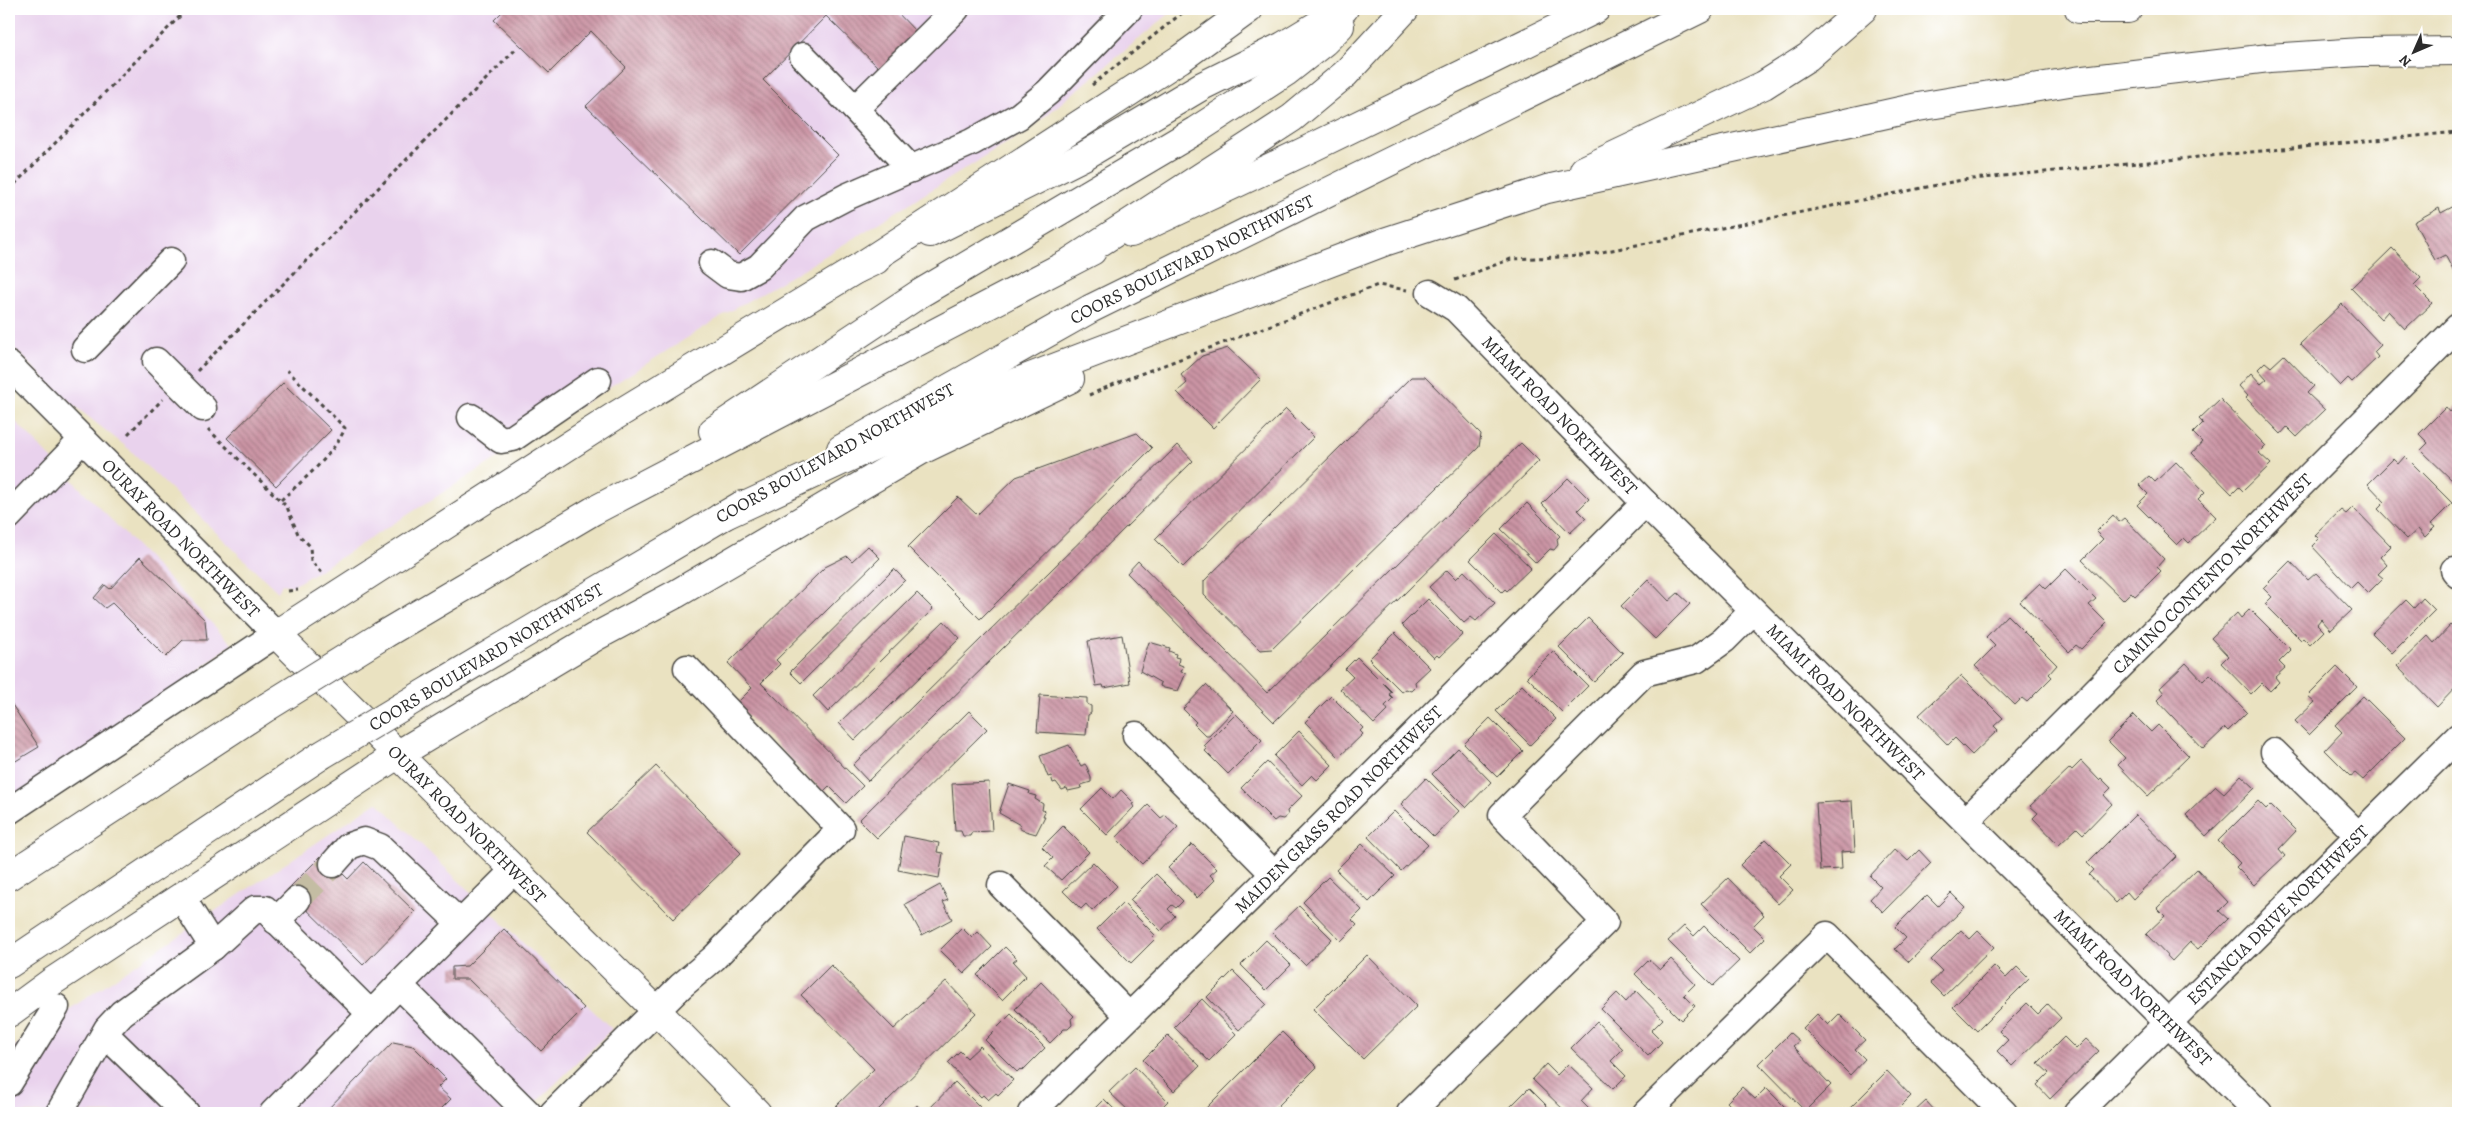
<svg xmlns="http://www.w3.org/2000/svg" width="2467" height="1122" viewBox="0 0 2467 1122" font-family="Alegreya,serif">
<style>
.built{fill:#e9d2ed}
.building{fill:url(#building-back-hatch)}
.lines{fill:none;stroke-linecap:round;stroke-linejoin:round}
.minor-tunnel{stroke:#c4bda3;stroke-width:26;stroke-dasharray:26 13;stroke-linecap:butt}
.minor-casing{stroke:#484642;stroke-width:29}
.major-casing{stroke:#484642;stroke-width:30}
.highway-casing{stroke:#484642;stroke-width:30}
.path{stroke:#484642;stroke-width:3;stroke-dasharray:4 4;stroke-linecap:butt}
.minor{stroke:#fff;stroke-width:26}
.major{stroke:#fff;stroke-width:28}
.highway{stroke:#fff;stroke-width:28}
.major-bridge-casing{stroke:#484642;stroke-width:30;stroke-linecap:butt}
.major-bridge{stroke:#fff;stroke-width:28}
.labels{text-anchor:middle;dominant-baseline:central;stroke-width:4.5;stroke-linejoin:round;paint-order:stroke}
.street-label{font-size:18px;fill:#2b2b2b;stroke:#fff}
</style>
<defs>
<pattern id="building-back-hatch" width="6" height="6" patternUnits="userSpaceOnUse" patternTransform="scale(1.25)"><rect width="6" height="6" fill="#cb94a4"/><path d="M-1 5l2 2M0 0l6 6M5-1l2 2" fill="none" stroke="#a57986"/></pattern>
</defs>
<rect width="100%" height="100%" fill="#fff"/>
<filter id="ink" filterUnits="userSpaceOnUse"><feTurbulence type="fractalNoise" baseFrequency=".02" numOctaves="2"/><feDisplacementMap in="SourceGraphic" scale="10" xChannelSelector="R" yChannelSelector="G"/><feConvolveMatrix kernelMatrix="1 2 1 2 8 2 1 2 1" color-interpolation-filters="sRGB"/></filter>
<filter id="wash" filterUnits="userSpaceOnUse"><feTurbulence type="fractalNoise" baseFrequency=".0096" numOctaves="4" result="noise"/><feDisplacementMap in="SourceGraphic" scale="20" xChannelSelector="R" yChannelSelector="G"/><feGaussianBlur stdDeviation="1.12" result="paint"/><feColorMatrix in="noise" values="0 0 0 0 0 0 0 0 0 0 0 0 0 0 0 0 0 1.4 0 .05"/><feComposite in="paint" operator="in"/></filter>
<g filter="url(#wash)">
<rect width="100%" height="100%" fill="#eae2c1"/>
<!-- built -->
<g class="built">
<polygon points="9,9 1175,9 1031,128 812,264 725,314 344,555 293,586 282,584 278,592 129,449 61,395 9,343"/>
<polygon points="9,415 232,644 9,819"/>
<polygon points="377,802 612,1029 525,1113 9,1113 9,1050"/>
</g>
<g id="blocks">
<!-- building -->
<g class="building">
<polygon points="502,9 894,9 918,34 882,71 826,16 763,80 838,155 739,255 586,106 626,67 591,31 549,73 494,20 504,10"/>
<polygon points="2458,204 2458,275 2456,276 2445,255 2435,260 2414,222 2439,208 2441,213"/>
<polygon points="2392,248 2421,278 2414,285 2432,303 2405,329 2388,311 2381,319 2351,288"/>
<polygon points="2342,304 2381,345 2374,352 2378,357 2352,382 2348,378 2340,386 2300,344"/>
<polygon points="1228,348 1261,379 1213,428 1177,392 1187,383 1181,375 1202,356"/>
<polygon points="2284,355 2314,386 2307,393 2325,410 2297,437 2287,427 2281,434 2246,398 2248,396 2239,386 2251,373 2261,384 2267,379 2258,369 2265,362 2271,367"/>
<polygon points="1411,377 1425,377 1481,434 1479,447 1272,649 1260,650 1204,595 1204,581"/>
<polygon points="283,383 331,430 276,486 227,438"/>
<polygon points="2220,399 2266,446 2259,453 2271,464 2243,491 2239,487 2232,494 2192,453 2202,442 2193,433 2203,423 2199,419"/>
<polygon points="2458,404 2458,482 2456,484 2421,450 2428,443 2419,434 2446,407 2450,412"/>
<polygon points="1286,409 1314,437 1183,567 1155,539"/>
<polygon points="1137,433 1152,448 980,619 908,547 958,497 977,515 1016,477"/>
<polygon points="1521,443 1539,461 1274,722 1127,573 1138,561 1267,693"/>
<polygon points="1178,445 1193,461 868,781 853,765"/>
<polygon points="2405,456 2452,503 2431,524 2435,527 2425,537 2418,529 2407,539 2378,509 2385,502 2368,484 2393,459 2398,464"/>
<polygon points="2176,462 2205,492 2198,499 2216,517 2189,543 2184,538 2177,545 2137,505 2148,494 2139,485 2149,476 2155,482"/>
<polygon points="1568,478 1589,499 1578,510 1586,518 1570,533 1542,504"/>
<polygon points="1527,503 1560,536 1557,539 1558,545 1554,550 1550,549 1536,563 1501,529"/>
<polygon points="2353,507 2391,546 2380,557 2387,565 2378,574 2383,578 2368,593 2357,582 2351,588 2312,546 2319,539 2315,535 2341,510 2346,514"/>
<polygon points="2113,515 2119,522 2124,518 2164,559 2157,567 2161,571 2148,584 2135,596 2131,592 2123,600 2082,560 2103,539 2096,532"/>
<polygon points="1496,534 1531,568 1507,591 1505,589 1502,592 1470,560"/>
<polygon points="868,546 880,558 776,660 780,664 761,683 863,786 846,803 829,786 823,792 736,704 752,688 728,663 825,567 847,556 852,561"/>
<polygon points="140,557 205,620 207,640 183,640 166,657 112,603 105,608 94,598 105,585 110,589"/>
<polygon points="2290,561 2308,580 2316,573 2352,610 2331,630 2321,619 2317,624 2324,631 2310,645 2303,638 2301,640 2265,604 2272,597 2263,588"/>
<polygon points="894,569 905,580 801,683 790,672"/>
<polygon points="2066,569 2096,599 2089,605 2107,623 2081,649 2076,645 2069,652 2020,602 2040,583 2046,589"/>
<polygon points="1447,570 1456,579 1464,571 1495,603 1476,621 1471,617 1464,623 1429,587"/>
<polygon points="1648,579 1669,601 1678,593 1690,604 1655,639 1621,606"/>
<polygon points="917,593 933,609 828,712 813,696"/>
<polygon points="2423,598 2435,610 2392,653 2372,633 2406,600 2414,608"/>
<polygon points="1428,599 1463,634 1439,657 1437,655 1434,658 1402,625"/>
<polygon points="2250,609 2291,650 2279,662 2285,668 2275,677 2279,682 2270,691 2262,683 2251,694 2221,663 2228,656 2211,638 2237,613 2241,618"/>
<polygon points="2007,615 2057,665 2049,674 2052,677 2027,702 2022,698 2015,705 1975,666 1995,646 1986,637"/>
<polygon points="1588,618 1623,653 1594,682 1559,647"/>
<polygon points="944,621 960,638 855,740 839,723"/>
<polygon points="2451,625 2458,632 2458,685 2437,707 2397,666 2428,636 2434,643"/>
<polygon points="1395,633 1430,668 1415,682 1416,686 1411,691 1406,689 1402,692 1369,659"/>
<polygon points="1122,635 1130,683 1104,688 1103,685 1096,686 1088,641"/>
<polygon points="1149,642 1170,648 1169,651 1176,654 1175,657 1179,658 1178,664 1183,666 1181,672 1186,673 1178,691 1164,688 1160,686 1161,683 1140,671"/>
<polygon points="1553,651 1588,686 1562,712 1527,677"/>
<polygon points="1357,657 1392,692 1389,694 1393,698 1385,706 1388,710 1374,724 1340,689 1353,677 1345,669"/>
<polygon points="2186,663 2203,681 2210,674 2247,712 2228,731 2225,728 2203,749 2157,700 2164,693 2160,688"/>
<polygon points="2337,667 2357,687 2309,735 2295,721 2315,702 2308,696"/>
<polygon points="1961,676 2003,718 1994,726 1998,730 1972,755 1955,738 1948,745 1919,715"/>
<polygon points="1206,685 1233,711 1209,736 1206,736 1194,724 1196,722 1183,709"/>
<polygon points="1522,685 1556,719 1530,745 1496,711"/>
<polygon points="1040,695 1087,698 1087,704 1091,706 1091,713 1088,715 1086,735 1037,732"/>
<polygon points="1331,696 1363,728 1360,731 1363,734 1339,757 1305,722"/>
<polygon points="2363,696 2405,738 2363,780 2355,773 2351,776 2325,750 2342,732 2335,725"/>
<polygon points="9,700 39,747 9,765"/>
<polygon points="969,711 987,729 877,838 859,820"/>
<polygon points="1236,714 1262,740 1228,774 1205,751 1207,749 1204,746"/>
<polygon points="2134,715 2151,732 2158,725 2189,756 2148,796 2118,765 2125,758 2108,741"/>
<polygon points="1490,718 1523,751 1497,777 1464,744"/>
<polygon points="1299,731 1332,765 1317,780 1312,775 1302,785 1274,756"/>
<polygon points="1069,745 1081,766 1085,764 1087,767 1091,778 1091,782 1081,785 1082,788 1068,791 1067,788 1062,790 1056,782 1053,783 1051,776 1048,777 1040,756"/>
<polygon points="1458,748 1491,782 1466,808 1432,774"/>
<polygon points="2081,761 2099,780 2101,778 2111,788 2104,795 2112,804 2083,834 2077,828 2059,845 2033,818 2038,813 2030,806 2070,768 2072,770"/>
<polygon points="1267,762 1302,796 1287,811 1288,815 1283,819 1278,818 1274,821 1241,788"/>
<polygon points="656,766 741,853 673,919 587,832"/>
<polygon points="2241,775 2255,788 2206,836 2186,815 2216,786 2224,793"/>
<polygon points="1426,778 1459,811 1434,837 1401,804"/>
<polygon points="989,782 992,831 972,832 970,836 963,836 961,831 955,831 952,784"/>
<polygon points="1009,784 1030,791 1029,794 1036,796 1035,799 1043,804 1042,810 1045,811 1043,816 1045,816 1036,834 1022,830 1019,828 1020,825 999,813"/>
<polygon points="1102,788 1113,799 1121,790 1134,803 1132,804 1134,807 1107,835 1081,809"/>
<polygon points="1852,801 1855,851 1841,852 1842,869 1820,870 1816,803"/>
<polygon points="2258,801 2266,809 2270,805 2296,831 2279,849 2285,856 2254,885 2236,867 2240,863 2218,841"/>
<polygon points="1148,805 1161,818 1165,815 1178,827 1142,864 1116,838"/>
<polygon points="1394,811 1428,845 1401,871 1368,837"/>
<polygon points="2135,815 2177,856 2133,899 2127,892 2116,903 2089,875 2094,870 2087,863"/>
<polygon points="1063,826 1089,852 1061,880 1045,866 1053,858 1042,847"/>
<polygon points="904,836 939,843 937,852 943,853 939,878 898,870"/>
<polygon points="1766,839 1791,864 1779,876 1793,890 1778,904 1740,865"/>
<polygon points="1192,844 1217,869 1210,875 1215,880 1197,898 1168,868"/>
<polygon points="1362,844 1395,876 1369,902 1336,870"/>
<polygon points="1895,849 1908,861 1919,850 1931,863 1883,912 1870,899 1881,887 1870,876"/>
<polygon points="323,854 348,879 364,862 415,912 363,965 287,890"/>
<polygon points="1093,862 1117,886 1092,911 1086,904 1081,909 1063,891"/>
<polygon points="2197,869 2228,902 2219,911 2228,919 2198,949 2190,942 2172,961 2146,934 2165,916 2157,908"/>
<polygon points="1156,874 1183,901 1176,908 1172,905 1168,909 1175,916 1161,931 1130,900"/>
<polygon points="1328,877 1362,910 1352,920 1357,925 1341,941 1303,902"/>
<polygon points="1728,878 1764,915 1753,926 1765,938 1750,953 1701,904"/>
<polygon points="940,885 948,900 943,902 952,919 922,935 905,904"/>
<polygon points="1951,893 1965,907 1909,962 1895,949 1906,938 1895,927 1927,895 1938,906"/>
<polygon points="1123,903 1155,935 1152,938 1154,940 1131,963 1097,929"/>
<polygon points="1299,906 1332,939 1305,965 1272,932"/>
<polygon points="1684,926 1694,936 1704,926 1739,961 1713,986 1668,941"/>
<polygon points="962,928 972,938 978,932 992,947 964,974 940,950"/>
<polygon points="504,929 584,1008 541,1051 468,979 452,979 452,967 467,966"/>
<polygon points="1961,930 1970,939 1978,931 1994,947 1944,996 1931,983 1942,971 1931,960"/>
<polygon points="1266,940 1291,965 1266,990 1241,965"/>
<polygon points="1005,947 1017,959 1013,962 1026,976 1002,1000 977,975"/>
<polygon points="1367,955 1417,1006 1363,1059 1313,1009"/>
<polygon points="1671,959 1695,984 1684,995 1695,1006 1681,1020 1635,974 1649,960 1660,970"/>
<polygon points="831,965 894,1029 946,981 976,1013 875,1113 843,1113 836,1106 874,1069 801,995"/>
<polygon points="1994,966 2006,978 2017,967 2029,979 1977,1031 1953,1007"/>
<polygon points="1233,971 1266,1004 1239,1030 1207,997"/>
<polygon points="1041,982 1074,1016 1071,1019 1072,1025 1068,1029 1064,1029 1050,1043 1015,1009"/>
<polygon points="1636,991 1663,1019 1651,1031 1662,1042 1648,1056 1601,1009 1617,993 1626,1002"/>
<polygon points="1202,999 1236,1034 1209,1061 1174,1027"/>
<polygon points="2027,1003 2038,1014 2048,1004 2061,1018 2012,1066 1997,1051 2008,1040 1999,1031"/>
<polygon points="1011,1014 1045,1048 1022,1071 1020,1069 1017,1072 985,1040"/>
<polygon points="1817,1014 1828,1025 1839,1014 1865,1040 1855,1049 1865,1059 1850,1075 1803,1028"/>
<polygon points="1597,1022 1623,1049 1611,1061 1626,1076 1613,1089 1571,1048"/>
<polygon points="1282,1032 1317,1067 1271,1113 1201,1113"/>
<polygon points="1790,1033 1799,1041 1793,1046 1831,1085 1805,1111 1759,1064"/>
<polygon points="1168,1035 1200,1066 1174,1091 1143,1060"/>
<polygon points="2064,1037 2076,1049 2086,1039 2099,1051 2050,1099 2037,1085 2049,1073 2038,1063"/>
<polygon points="393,1042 413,1046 446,1079 438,1087 451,1099 437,1113 324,1113"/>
<polygon points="980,1046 1013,1080 998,1095 996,1093 988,1100 983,1095 981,1097 948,1063 960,1051 967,1058"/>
<polygon points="1546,1064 1557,1075 1568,1064 1593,1088 1581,1101 1593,1113 1567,1113 1532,1079"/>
<polygon points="1135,1067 1168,1101 1156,1113 1131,1113 1109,1092"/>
<polygon points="1887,1071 1911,1096 1894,1113 1845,1113"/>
<polygon points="955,1082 983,1110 980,1113 935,1113 930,1108"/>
<polygon points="1742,1087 1755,1099 1766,1088 1791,1113 1738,1113 1727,1102"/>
<polygon points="1529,1088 1554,1113 1504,1113"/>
<polygon points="1104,1099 1118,1113 1090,1113"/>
<polygon points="1926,1101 1937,1113 1913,1113"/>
<polygon points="917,1105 925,1113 909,1113"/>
</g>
</g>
</g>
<g filter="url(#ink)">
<use href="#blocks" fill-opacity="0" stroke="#484642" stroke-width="1"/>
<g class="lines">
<!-- minor-tunnel -->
<polyline class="minor-tunnel" points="297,900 333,864"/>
<defs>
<g id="minor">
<polyline points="803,56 855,109"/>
<polyline points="911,169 855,109 956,9"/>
<polyline points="712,263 728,275 741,277 759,267 806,218 846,197 972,142 1019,116 1048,92 1129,9"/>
<path id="s1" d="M1430 293 1456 309 1645 503 2259 1113"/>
<polyline points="85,349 171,261"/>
<polyline points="156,361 203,408"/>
<path id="s2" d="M9 365 276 634 9 811"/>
<polyline points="471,417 501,440 513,438 598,380"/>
<polyline points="9,516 83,439"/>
<polyline points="2454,570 2458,575"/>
<polyline points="1136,735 1274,874"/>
<polyline points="2274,752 2359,836"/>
<path id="s3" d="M1966 821 2458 327"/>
<polyline points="333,864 349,846 364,841 380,847 460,923"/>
<polyline points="514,870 399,985 528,1113"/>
<polyline points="1001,885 1129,1016"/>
<polyline points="276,921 297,900"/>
<polyline points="213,947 255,909 265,909 371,1014 399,985"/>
<polyline points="105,1034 186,1113"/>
<polyline points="9,1083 56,1007"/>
<polyline points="59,1113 107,1029 122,1013 213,947 182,898"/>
<polyline points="273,1113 371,1014"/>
<polyline points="553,1113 681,986 714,958 841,829 687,668"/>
<path id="s4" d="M1031 1113 1274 874 1645 503"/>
<polyline points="1410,1113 1605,922 1502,815 1644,673 1696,660 1724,640 1753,611"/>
<polyline points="1646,1113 1827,935 2004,1113"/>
<path id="s5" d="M2077 1113 2458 737"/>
</g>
<g id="major">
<polyline points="930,233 1084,156 1202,86 1283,46 1344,9"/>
<polyline points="1131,233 1303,152 1596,9"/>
<polyline points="713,431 919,294 1195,131 1286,72 1324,42 1340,26"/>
<path id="s6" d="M841 449 1090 309 1700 9"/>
<polyline points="383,635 593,511 1092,251"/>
<polyline points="433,688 742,505"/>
<polyline points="9,876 267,707"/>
<polyline points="9,964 320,756"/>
<polyline points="9,1013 50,983 397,755"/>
<polyline points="757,1113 657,1011 276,634 615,416 855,270 876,260"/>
</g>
<g id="highway">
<polyline points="2079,9 2128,9"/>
<polyline points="1584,170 1764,85 1808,57 1863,9"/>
<polyline points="1071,261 1292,118 1345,74 1405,9"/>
<polyline points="855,270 1180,59 1249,9"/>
<polyline points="721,517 983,395 1384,242 1547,189 1918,107 2075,81 2269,58 2361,52 2458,51"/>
<polyline points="397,755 595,637 676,594 920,451 1070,379"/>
</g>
</defs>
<!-- minor casing -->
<use href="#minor" class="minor-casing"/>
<!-- major casing -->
<use href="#major" class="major-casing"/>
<!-- highway casing -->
<use href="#highway" class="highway-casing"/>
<!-- path -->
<g class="path">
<polyline points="1092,85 1187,9"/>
<polyline points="9,190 187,9"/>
<polyline points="1455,280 1511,259 1582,256 1962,180 2458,132"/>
<polyline points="197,371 516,49"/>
<polyline points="1089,395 1124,380 1378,285 1407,290"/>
<polyline points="208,429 287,507 298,534 310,546 311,561 322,573"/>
<polyline points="128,434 163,399"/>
<path d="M281 500C302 481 334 455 345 428L287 370"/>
<polyline points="288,591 298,590"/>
</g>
<!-- minor -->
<use href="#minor" class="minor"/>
<!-- major -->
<use href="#major" class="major"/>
<!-- highway -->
<use href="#highway" class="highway"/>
<defs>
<g id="major-bridge">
<polyline points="267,707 383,635"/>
<polyline points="320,756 433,688"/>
</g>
</defs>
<!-- major-bridge casing -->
<use href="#major-bridge" class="major-bridge-casing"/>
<!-- major-bridge -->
<use href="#major-bridge" class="major-bridge"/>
</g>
</g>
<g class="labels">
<!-- street labels -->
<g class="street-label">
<text stroke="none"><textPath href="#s6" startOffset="399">COORS BOULEVARD NORTHWEST</textPath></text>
<text stroke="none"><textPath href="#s1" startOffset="179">MIAMI ROAD NORTHWEST</textPath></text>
<text transform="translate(835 453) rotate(-29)">COORS BOULEVARD NORTHWEST</text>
<text stroke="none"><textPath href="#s2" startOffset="244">OURAY ROAD NORTHWEST</textPath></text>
<text stroke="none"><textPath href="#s3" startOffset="349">CAMINO CONTENTO NORTHWEST</textPath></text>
<text transform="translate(486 657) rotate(-31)">COORS BOULEVARD NORTHWEST</text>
<text stroke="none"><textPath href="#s1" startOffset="584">MIAMI ROAD NORTHWEST</textPath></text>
<text stroke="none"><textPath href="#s4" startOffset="432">MAIDEN GRASS ROAD NORTHWEST</textPath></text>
<text transform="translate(467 824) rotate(45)">OURAY ROAD NORTHWEST</text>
<text stroke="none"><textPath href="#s5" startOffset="282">ESTANCIA DRIVE NORTHWEST</textPath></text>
<text stroke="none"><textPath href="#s1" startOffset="989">MIAMI ROAD NORTHWEST</textPath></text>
</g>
</g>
<!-- margin -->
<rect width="2467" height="1122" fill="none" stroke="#fff" stroke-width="30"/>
<!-- north arrow -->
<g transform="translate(2414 52) rotate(225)" stroke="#ffffff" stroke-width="4" paint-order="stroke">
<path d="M0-4L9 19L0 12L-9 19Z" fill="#2b2b2b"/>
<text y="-8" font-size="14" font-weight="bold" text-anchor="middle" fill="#2b2b2b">N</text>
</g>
</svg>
